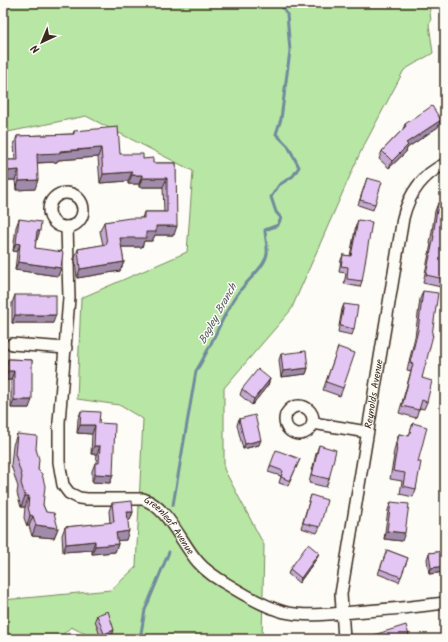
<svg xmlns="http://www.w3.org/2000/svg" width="448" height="642" viewBox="0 0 448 642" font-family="Kalam,sans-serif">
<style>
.green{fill:#b8e6a4;stroke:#7a8861}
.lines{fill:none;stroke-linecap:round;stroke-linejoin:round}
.stream{stroke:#708b9d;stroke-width:3}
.minor-casing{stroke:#3b2a1e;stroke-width:14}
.minor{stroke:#fdfcf7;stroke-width:11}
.wall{fill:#c4aad2;stroke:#3b2a1e}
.shaded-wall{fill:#a08bab;stroke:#3b2a1e}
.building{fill:#e4c6f4;stroke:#3b2a1e}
.labels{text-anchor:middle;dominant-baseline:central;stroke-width:3;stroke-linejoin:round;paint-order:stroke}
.street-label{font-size:10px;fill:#3b2a1e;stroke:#fdfcf7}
.water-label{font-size:11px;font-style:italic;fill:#565a5e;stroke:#fdfcf7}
</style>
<rect width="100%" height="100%" fill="#fdfcf7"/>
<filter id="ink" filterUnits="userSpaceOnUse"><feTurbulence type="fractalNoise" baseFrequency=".025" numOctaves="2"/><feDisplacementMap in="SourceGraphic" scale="8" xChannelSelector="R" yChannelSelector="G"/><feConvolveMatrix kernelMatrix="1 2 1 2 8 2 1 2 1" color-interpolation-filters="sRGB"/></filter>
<g filter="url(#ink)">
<!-- green -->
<polygon class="green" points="3,3 429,3 431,21 429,24 433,53 404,70 360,153 291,310 224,388 224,469 264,545 262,639 96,639 71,627 58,639 3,639 3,600 111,590 136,567 143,419 119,405 77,399 81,298 187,252 193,171 86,116 3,133"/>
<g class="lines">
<!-- stream -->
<g class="stream">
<path d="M173 505 196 371C213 345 222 313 242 288 249 279 265 266 267 254 268 248 265 237 265 230L278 225 281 218 276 212 271 197 279 185 293 176 299 167 288 146 276 134 281 119 290 51 287 14 280 3"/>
<polyline points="140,639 145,610 169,552"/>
</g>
<defs>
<g id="minor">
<circle cx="66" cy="210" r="17"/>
<path id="s1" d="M67 227 69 298 59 422V462L63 485 69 493 79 498 87 499H143C168 507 181 543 198 562 208 574 222 581 235 589 250 598 266 607 284 612 307 617 331 614 354 612 385 610 415 607 445 603"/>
<polyline points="12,344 66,348"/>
<circle cx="299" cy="420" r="14"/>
<polyline points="313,423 367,432"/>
<path id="s2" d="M344 639 341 594 403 218C409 194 423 174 445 164"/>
</g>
</defs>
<!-- minor casing -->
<use href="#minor" class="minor-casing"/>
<!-- minor -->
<use href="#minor" class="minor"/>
</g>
<!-- wall -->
<g class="wall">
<polygon points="441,120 438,127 407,148 406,152 389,168 379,159 382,151 403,129 405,124"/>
<polygon points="74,131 120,154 143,159 153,163 176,163 174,235 155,235 152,241 144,241 142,247 121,247 124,262 120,271 77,278 75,258 78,249 103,245 100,231 104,222 142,218 144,212 164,212 163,187 139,187 139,184 128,184 128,181 100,183 98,157 58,160 57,162 37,163 35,189 16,190 15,180 4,180 3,169 7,160 15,160 14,145 17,136 73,134"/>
<polygon points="367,178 375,204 373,210 358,205"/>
<polygon points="438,203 444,279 441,287 423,283 431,244 430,244 435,211"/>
<polygon points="19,219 37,240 36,239 35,248 61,268 58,276 15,270 17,252 13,251 16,227"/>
<polygon points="358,220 362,281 360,287 344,284 346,273 339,272 341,260 343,255 350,256 356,225"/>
<polygon points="423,291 422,378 427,402 424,409 419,408 416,418 399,413 411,371 407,370 415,337 420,299"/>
<polygon points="15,295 53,323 12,323 12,303"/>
<polygon points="344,304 354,329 352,335 338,332 342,309"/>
<polygon points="281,354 308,368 306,374 281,377 279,360"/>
<polygon points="335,356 343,388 340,396 323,390"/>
<polygon points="8,359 32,360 29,408 11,408 11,380 5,380 5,368"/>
<polygon points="270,379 268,385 252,405 240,395 242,389"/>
<polygon points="81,411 99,423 113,475 110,483 92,482 92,471 95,463 96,463 97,454 91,454 92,434 77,433 78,419"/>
<polygon points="239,419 259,445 243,449 237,425"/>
<polygon points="413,423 418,462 416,489 413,497 400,494 402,481 390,479 394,456 393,456 396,442 399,434 409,436"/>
<polygon points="17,434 36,449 38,470 43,505 46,512 58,528 54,538 32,536 29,526 27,526 24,518 25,507 21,507 17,493 18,487 11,465 13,445"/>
<polygon points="319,445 329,479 326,487 309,483 316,454"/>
<polygon points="300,459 288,486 279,483 281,476 268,472 270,466"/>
<polygon points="311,495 320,527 317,533 301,528"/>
<polygon points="391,502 402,541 384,539 388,510"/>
<polygon points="112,503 133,512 130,520 127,520 126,540 117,540 118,544 115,552 92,554 92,550 63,552 62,535 65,527 110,523 109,511"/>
<polygon points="387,550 408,558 399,582 378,574"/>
<polygon points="445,551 445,572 429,574 427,559 429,553"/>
<polygon points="317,558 299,583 288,574 290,569"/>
<polygon points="97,615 112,636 101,639 95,620"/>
<polygon points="445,624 445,639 443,639 444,627"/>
</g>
<!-- shaded-wall -->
<g class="shaded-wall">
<polygon points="441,120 438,127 407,148 406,152 389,168 392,161 406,143"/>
<polygon points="101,148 98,157 58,160 57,162 33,163 37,154"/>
<polygon points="19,170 15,180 4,180 7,171"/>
<polygon points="132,172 128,181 100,183 103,174"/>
<polygon points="132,175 142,175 139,184 128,184"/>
<polygon points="142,178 167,178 163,187 139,187"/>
<polygon points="38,180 35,189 16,190 19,181"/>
<polygon points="156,226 177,226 174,235 155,235 152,241 144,241 142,247 117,247 120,238 146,232"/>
<polygon points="37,231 40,231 37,240 34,239"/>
<polygon points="16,243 20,244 17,252 13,251"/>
<polygon points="18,262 61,268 58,276 15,270"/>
<polygon points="124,262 120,271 77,278 80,269"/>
<polygon points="15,315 56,315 53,323 12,323"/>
<polygon points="308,368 306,374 281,377 283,371"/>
<polygon points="8,371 14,371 11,380 5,380"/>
<polygon points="270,379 268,385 252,405 254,399"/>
<polygon points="14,400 32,400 29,408 11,408"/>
<polygon points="80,425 95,425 92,434 77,433"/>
<polygon points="261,440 259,445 243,449 245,444"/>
<polygon points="94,446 100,446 97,454 91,454"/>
<polygon points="95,474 113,475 110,483 92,482"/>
<polygon points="25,496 29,496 25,507 21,507"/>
<polygon points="127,512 133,512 130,520 124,521"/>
<polygon points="30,515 33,516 29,526 27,526"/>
<polygon points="36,525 58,528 54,538 32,536"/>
<polygon points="129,531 126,540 113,541 116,533"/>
<polygon points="387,531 405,533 402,541 384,539"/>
<polygon points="95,541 92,550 63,552 66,544"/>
<polygon points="118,544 115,552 92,554 95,546"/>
<polygon points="319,553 317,558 299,583 301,578"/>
<polygon points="445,566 445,572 429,574 431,568"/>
<polygon points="114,630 112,636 102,639 104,634"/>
</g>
<!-- building -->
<g class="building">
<polygon points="432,106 441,120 406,143 408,145 392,161 382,151 406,126 405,124"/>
<polygon points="118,127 120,154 143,154 143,159 153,158 153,163 176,163 177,226 156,226 156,232 146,232 146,238 120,238 124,262 80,269 78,249 107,244 104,222 130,218 144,218 144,212 167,212 167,178 142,178 142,175 132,175 132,172 103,174 101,148 60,151 60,153 37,154 38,180 19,181 19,170 7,171 7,160 18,160 17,136 74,134 74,131"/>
<polygon points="367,178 382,182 375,204 360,200"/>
<polygon points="438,203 445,204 445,274 444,279 426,275 434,236 433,236"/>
<polygon points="19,219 41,222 40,231 37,231 35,248 63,252 61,268 18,262 20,244 16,243"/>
<polygon points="358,220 372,222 362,281 347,279 348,267 341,266 343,255 351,256"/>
<polygon points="423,291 438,293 432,335 433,335 422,378 432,381 427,402 422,400 419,410 402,406 413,364 410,363 418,330"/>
<rect x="15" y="295" width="41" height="20"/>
<polygon points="344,304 358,306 354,329 340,326"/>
<polygon points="338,347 355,353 343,388 326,382"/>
<polygon points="306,351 308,368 283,371 281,354"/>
<polygon points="8,359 32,360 32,400 14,400 14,371 8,371"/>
<polygon points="258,369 270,379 254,399 242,389"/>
<polygon points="81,411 100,412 99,423 115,424 113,475 95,474 95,463 99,463 100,446 94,446 95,425 80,425"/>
<polygon points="255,415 261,440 245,444 239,419"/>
<polygon points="413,423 427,427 418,462 421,462 416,489 403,486 405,473 393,471 397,448 396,448 399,434 409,436"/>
<polygon points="17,434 37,436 36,449 39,459 38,470 42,474 45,486 43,505 46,512 54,513 58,528 36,525 33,516 30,515 28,507 29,496 25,496 21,483 22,477 15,454"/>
<polygon points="319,445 336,450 329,479 312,475"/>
<polygon points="276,450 300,459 290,481 281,477 283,471 270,466"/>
<polygon points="311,495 327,500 320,527 303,523"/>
<polygon points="132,501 133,512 127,512 129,531 116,533 118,544 95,546 95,541 66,544 65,527 114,522 112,503"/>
<polygon points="391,502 409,504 405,533 387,531"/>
<polygon points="308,544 319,553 301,578 290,569"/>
<polygon points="387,550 408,558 401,577 380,569"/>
<polygon points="445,551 445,566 431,568 429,553"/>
<polygon points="108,611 114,630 104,634 97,615"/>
<polygon points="406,625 410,639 376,639 374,635"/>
<polygon points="280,637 307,639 279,639"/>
</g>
</g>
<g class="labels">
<!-- street labels -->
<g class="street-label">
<text stroke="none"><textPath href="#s2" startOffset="248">Reynolds Avenue</textPath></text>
<text stroke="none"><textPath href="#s1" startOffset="382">Greenleaf Avenue</textPath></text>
</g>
<!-- water labels -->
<g class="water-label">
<text transform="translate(218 314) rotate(-61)">Bogley Branch</text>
</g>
</g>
<!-- margin -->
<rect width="448" height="642" fill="none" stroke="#fdfcf7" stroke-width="16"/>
<rect x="8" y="8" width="432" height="626" fill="none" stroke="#3b2a1e" stroke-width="1.5" filter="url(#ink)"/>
<!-- north arrow -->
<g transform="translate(42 42) rotate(224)" stroke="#fdfcf7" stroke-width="3" paint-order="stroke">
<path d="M0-3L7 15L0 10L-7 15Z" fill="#3b2a1e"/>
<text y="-6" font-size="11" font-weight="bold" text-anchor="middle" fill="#3b2a1e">N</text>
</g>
</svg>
